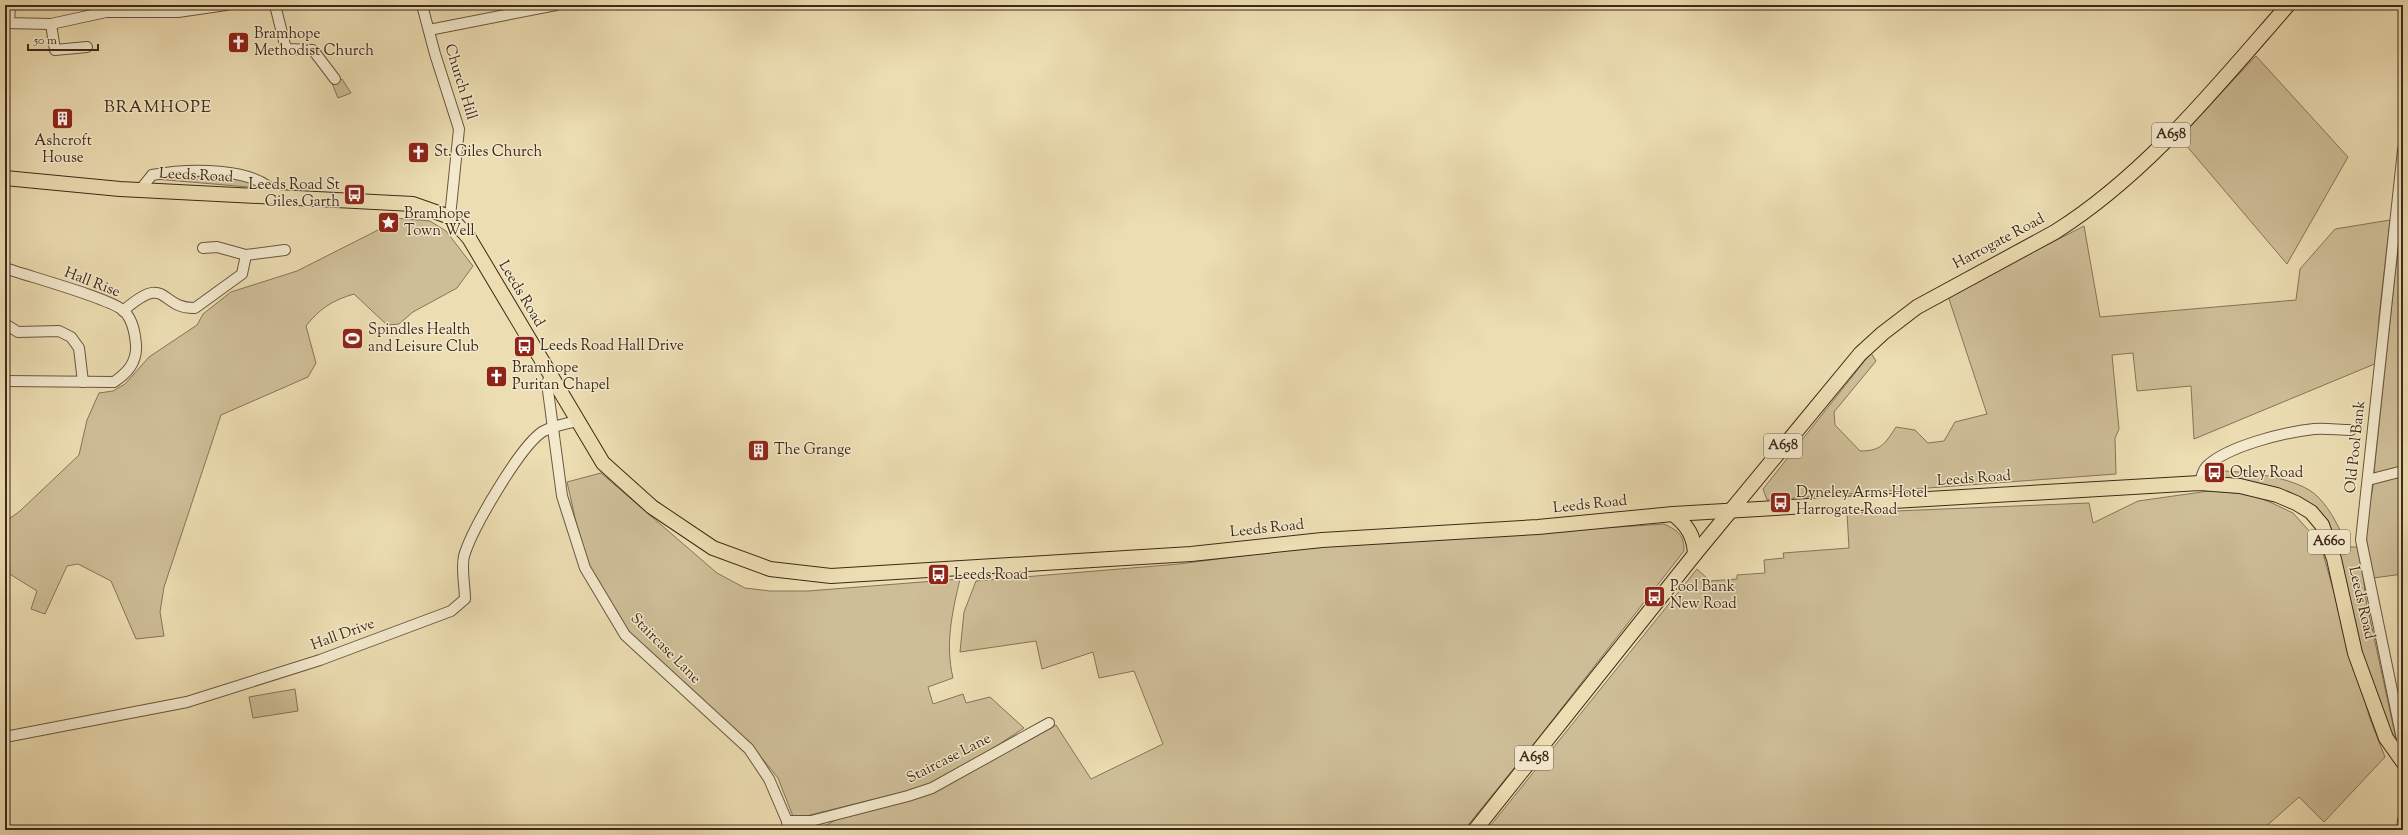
<svg xmlns="http://www.w3.org/2000/svg" width="2408" height="835" viewBox="0 0 2408 835" font-family="'Sorts Mill Goudy',serif">
<style>
.green{fill:#cebe98;stroke:#867458}
.lines{fill:none;stroke-linecap:round;stroke-linejoin:round}
.minor-casing{stroke:#69563e;stroke-width:12}
.highway-casing{stroke:#3d2917;stroke-width:16}
.minor{stroke:#f3e9cd;stroke-width:10}
.highway{stroke:#ecddb2;stroke-width:14}
.labels{text-anchor:middle;dominant-baseline:central;stroke-width:3;stroke-linejoin:round;paint-order:stroke}
.shield{fill:#f3e9cd;stroke:#74634e;stroke-width:1}
.shield-label{font-size:14px;font-weight:bold;fill:#3d2917}
.poi-label{font-size:15px;fill:#3d2917;stroke:#f3e9cd;text-anchor:start}
.street-label{font-size:15px;fill:#3d2917;stroke:#f3e9cd}
.quarter-label{font-size:17px;letter-spacing:1px;fill:#3d2917;stroke:#f3e9cd}
</style>
<rect width="100%" height="100%" fill="#ecddb2"/>
<filter id="stains"><feTurbulence type="fractalNoise" baseFrequency=".005" numOctaves="4"/><feColorMatrix values="0 0 0 0 .2 0 0 0 0 .09 0 0 0 0 .02 0 0 0 .5 -.17"/></filter>
<radialGradient id="worn" r=".72"><stop offset=".6" stop-color="#630" stop-opacity="0"/><stop offset="1" stop-color="#630" stop-opacity=".3"/></radialGradient>
<!-- green -->
<g class="green">
<polygon points="2256,56 2348,157 2287,264 2179,137"/>
<polygon points="342,79 351,93 338,98 332,83"/>
<polygon points="210,176 248,181 260,188 155,179"/>
<polygon points="2403,199 2403,466 2377,473 2374,472"/>
<path d="M384 217 430 221 446 231 473 266 457 288 413 312 399 324 387 325 354 294C333 300 319 309 306 326L316 363 308 377 221 415 164 587 160 612 164 636 136 639 111 581 78 564 67 566 45 614 31 609 37 591 5 571V522L20 511 79 455 87 420 99 393 113 391 125 384 149 357 197 325 203 314 231 292 297 271 384 227Z"/>
<path d="M2390 220 2379 317 2377 363 2194 439 2191 386 2137 391 2133 353 2112 355 2119 429 2115 438 2116 474 1767 500 1763 489 1871 353 1876 361 1834 412 1835 425 1860 451C1881 451 1885 444 1896 427L1915 430 1928 443 1944 441 1955 422 1987 414 1948 296 2084 226 2100 317 2296 300 2300 269 2335 229Z"/>
<path d="M2224 471C2250 472 2300 478 2318 497 2332 511 2340 530 2348 547H2358L2361 558 2366 600 2396 739 2392 740 2310 504 2224 480Z"/>
<path d="M601 473 717 573 745 588 770 591H808L960 579C952 613 945 644 953 678L928 687 933 704 963 694 966 703 990 697 1024 728 961 769 923 787 794 819 778 778 757 752 690 687 631 639 585 562 567 482Z"/>
<polygon points="2403,475 2403,574 2373,578 2365,530 2374,481"/>
<polygon points="2209,491 2250,494 2272,503 2293,513 2320,543 2370,719 2385,757 2324,822 2299,797 2262,830 1487,830 1697,569 1710,581 1737,579 1737,575 1765,573 1764,560 1784,558 1783,553 1849,548 1847,513 2089,503 2093,523 2138,501"/>
<path d="M1664 524C1679 531 1684 535 1684 551L1540 736 1464 830H817L847 814 920 797 1056 725 1091 779 1163 744 1134 671 1099 678 1093 652 1042 669 1036 641 960 652 964 612 976 581 1179 564 1310 547Z"/>
<polygon points="295,689 298,711 253,718 249,697"/>
</g>
<g class="lines">
<defs>
<g id="minor">
<polyline points="275,5 285,45 288,49 313,50 335,79"/>
<polyline points="422,5 435,54 459,129 450,217"/>
<polyline points="5,23 51,24 106,12 178,12 226,5"/>
<polyline points="9,23 10,5"/>
<polyline points="51,24 55,50 87,47"/>
<polyline points="429,30 556,5"/>
<polyline points="2403,150 2361,540 2403,744"/>
<path d="M140 190 152 175C185 169 258 165 278 197"/>
<polyline points="203,248 217,247 246,255 285,250"/>
<path d="M5 268C27 276 110 298 124 311 133 320 135 333 136 345 137 363 127 373 114 382L5 381"/>
<path d="M123 311C169 271 158 309 195 308L242 274 246 255"/>
<polyline points="5,324 18,332 59,331 71,337 79,348 83,382"/>
<polyline points="550,376 547,383 562,496 585,568 625,635 749,749 769,779 787,821 788,830"/>
<polyline points="2368,480 2403,471"/>
<path d="M2200 483C2201 478 2203 470 2207 466 2228 446 2285 432 2314 429 2326 428 2339 430 2351 430"/>
<path d="M5 737 187 702 320 660 451 611 465 599C465 587 461 569 464 556 472 529 519 448 542 432 552 426 566 424 577 421"/>
<polyline points="787,821 811,821 908,796 932,788 1049,723"/>
<polyline points="2402,830 2403,820"/>
</g>
<g id="highway">
<polyline points="5,178 120,189 413,204 450,217 469,238 603,463 652,507 713,548 770,569 831,576 1191,554 1322,540 1538,527 1673,514 2200,483 2240,486 2277,495 2296,503 2311,512 2322,525 2334,559 2355,653 2386,738 2403,762"/>
<path d="M1673 514C1688 526 1694 536 1695 554"/>
<path d="M1475 830 1695 554 1860 354 1883 333 1917 307 2055 232C2147 174 2217 86 2288 5"/>
</g>
</defs>
<!-- minor casing -->
<use href="#minor" class="minor-casing"/>
<!-- highway casing -->
<use href="#highway" class="highway-casing"/>
<!-- minor -->
<use href="#minor" class="minor"/>
<!-- highway -->
<use href="#highway" class="highway"/>
</g>
<!-- icons -->
<defs>
<symbol id="church-square" viewBox="-11 -11 22 22"><rect x="-9" y="-9" width="18" height="18" rx="4" fill="#8f2418" stroke="#f3e9cd"/><path d="M-1.2-6h2.4v3.5h3.3v2.4h-3.3V6h-2.4V-.1h-3.3v-2.4h3.3Z" fill="#fff"/></symbol>
<symbol id="building-square" viewBox="-11 -11 22 22"><rect x="-9" y="-9" width="18" height="18" rx="4" fill="#8f2418" stroke="#f3e9cd"/><path d="M-4-6H4V6H1V3H-1V6H-4ZM-2.5-4.3h1.7v1.8h-1.7ZM.8-4.3h1.7v1.8H.8ZM-2.5-1h1.7V.8h-1.7ZM.8-1h1.7V.8H.8Z" fill="#fff"/></symbol>
<symbol id="bus-square" viewBox="-11 -11 22 22"><rect x="-9" y="-9" width="18" height="18" rx="4" fill="#8f2418" stroke="#f3e9cd"/><path d="M-5-6H5V4H4V6H2V4H-2V6H-4V4H-5ZM-3.5-4V0h7V-4ZM-3.5 1.2v1.5H-2V1.2ZM2 1.2v1.5H3.5V1.2Z" fill="#fff"/></symbol>
<symbol id="sight-square" viewBox="-11 -11 22 22"><rect x="-9" y="-9" width="18" height="18" rx="4" fill="#8f2418" stroke="#f3e9cd"/><path d="M0-6L1.8-2.2L6-1.7L2.9 1.2L3.7 5.4L0 3.3L-3.7 5.4L-2.9 1.2L-6-1.7L-1.8-2.2Z" fill="#fff"/></symbol>
<symbol id="stadium-square" viewBox="-11 -11 22 22"><rect x="-9" y="-9" width="18" height="18" rx="4" fill="#8f2418" stroke="#f3e9cd"/><path d="M0-5a6.5 5 0 1 0 0 10a6.5 5 0 1 0 0-10ZM-3.5-1.8h7v3.6h-7Z" fill="#fff"/></symbol>
</defs>
<g fill-rule="evenodd">
<use href="#church-square" x="226" y="30" width="25" height="25"/>
<use href="#building-square" x="50" y="106" width="25" height="25"/>
<use href="#church-square" x="406" y="140" width="25" height="25"/>
<use href="#bus-square" x="342" y="182" width="25" height="25"/>
<use href="#sight-square" x="376" y="210" width="25" height="25"/>
<use href="#stadium-square" x="340" y="326" width="25" height="25"/>
<use href="#bus-square" x="512" y="334" width="25" height="25"/>
<use href="#church-square" x="484" y="364" width="25" height="25"/>
<use href="#building-square" x="746" y="438" width="25" height="25"/>
<use href="#bus-square" x="2202" y="460" width="25" height="25"/>
<use href="#bus-square" x="1768" y="490" width="25" height="25"/>
<use href="#bus-square" x="926" y="562" width="25" height="25"/>
<use href="#bus-square" x="1642" y="584" width="25" height="25"/>
</g>
<g class="labels">
<!-- shield labels -->
<g class="shield">
<rect x="2152" y="123" width="38" height="24" rx="3"/>
<rect x="1764" y="434" width="38" height="24" rx="3"/>
<rect x="2308" y="530" width="42" height="24" rx="3"/>
<rect x="1515" y="746" width="38" height="24" rx="3"/>
</g>
<g class="shield-label">
<text x="2171" y="135">A658</text>
<text x="1783" y="446">A658</text>
<text x="2329" y="542">A660</text>
<text x="1534" y="758">A658</text>
</g>
<!-- poi labels -->
<g class="poi-label">
<text x="254" y="34">Bramhope<tspan x="254" dy="17">Methodist Church</tspan></text>
<text x="63" y="141" text-anchor="middle">Ashcroft<tspan x="63" dy="17">House</tspan></text>
<text x="434" y="152">St. Giles Church</text>
<text x="340" y="185" text-anchor="end">Leeds Road St<tspan x="340" dy="17">Giles Garth</tspan></text>
<text x="404" y="214">Bramhope<tspan x="404" dy="17">Town Well</tspan></text>
<text x="368" y="330">Spindles Health<tspan x="368" dy="17">and Leisure Club</tspan></text>
<text x="540" y="346">Leeds Road Hall Drive</text>
<text x="512" y="368">Bramhope<tspan x="512" dy="17">Puritan Chapel</tspan></text>
<text x="774" y="450">The Grange</text>
<text x="2230" y="473">Otley Road</text>
<text x="1796" y="493">Dyneley Arms Hotel<tspan x="1796" dy="17">Harrogate Road</tspan></text>
<text x="954" y="575">Leeds Road</text>
<text x="1670" y="587">Pool Bank<tspan x="1670" dy="17">New Road</tspan></text>
</g>
<!-- street labels -->
<g class="street-label">
<text transform="translate(460 82) rotate(73)">Church Hill</text>
<text transform="translate(196 176) rotate(3)">Leeds Road</text>
<text transform="translate(1999 242) rotate(-28)">Harrogate Road</text>
<text transform="translate(92 283) rotate(21)">Hall Rise</text>
<text transform="translate(521 294) rotate(59)">Leeds Road</text>
<text transform="translate(2356 447) rotate(-84)">Old Pool Bank</text>
<text transform="translate(1974 479) rotate(-4)">Leeds Road</text>
<text transform="translate(1590 505) rotate(-6)">Leeds Road</text>
<text transform="translate(1267 529) rotate(-6)">Leeds Road</text>
<text transform="translate(2361 603) rotate(77)">Leeds Road</text>
<text transform="translate(343 635) rotate(-20)">Hall Drive</text>
<text transform="translate(665 649) rotate(45)">Staircase Lane</text>
<text transform="translate(949 759) rotate(-27)">Staircase Lane</text>
</g>
<!-- quarter labels -->
<g class="quarter-label">
<text x="158" y="108">BRAMHOPE</text>
</g>
</g>
<!-- margin -->
<rect width="2408" height="835" fill="none" stroke="#ecddb2" stroke-width="20"/>
<rect x="6" y="6" width="2396" height="823" fill="none" stroke="#3d2917" stroke-width="2"/>
<rect x="10" y="10" width="2388" height="815" fill="none" stroke="#3d2917"/>
<!-- scale -->
<path d="M28 44v6h70v-6" fill="none" stroke="#3d2917" stroke-width="2"/>
<text x="34" y="44" font-size="12" fill="#3d2917" stroke="#f3e9cd" stroke-width="3" paint-order="stroke">50 m</text>
<rect width="100%" height="100%" filter="url(#stains)"/>
<rect width="100%" height="100%" fill="url(#worn)"/>
</svg>
